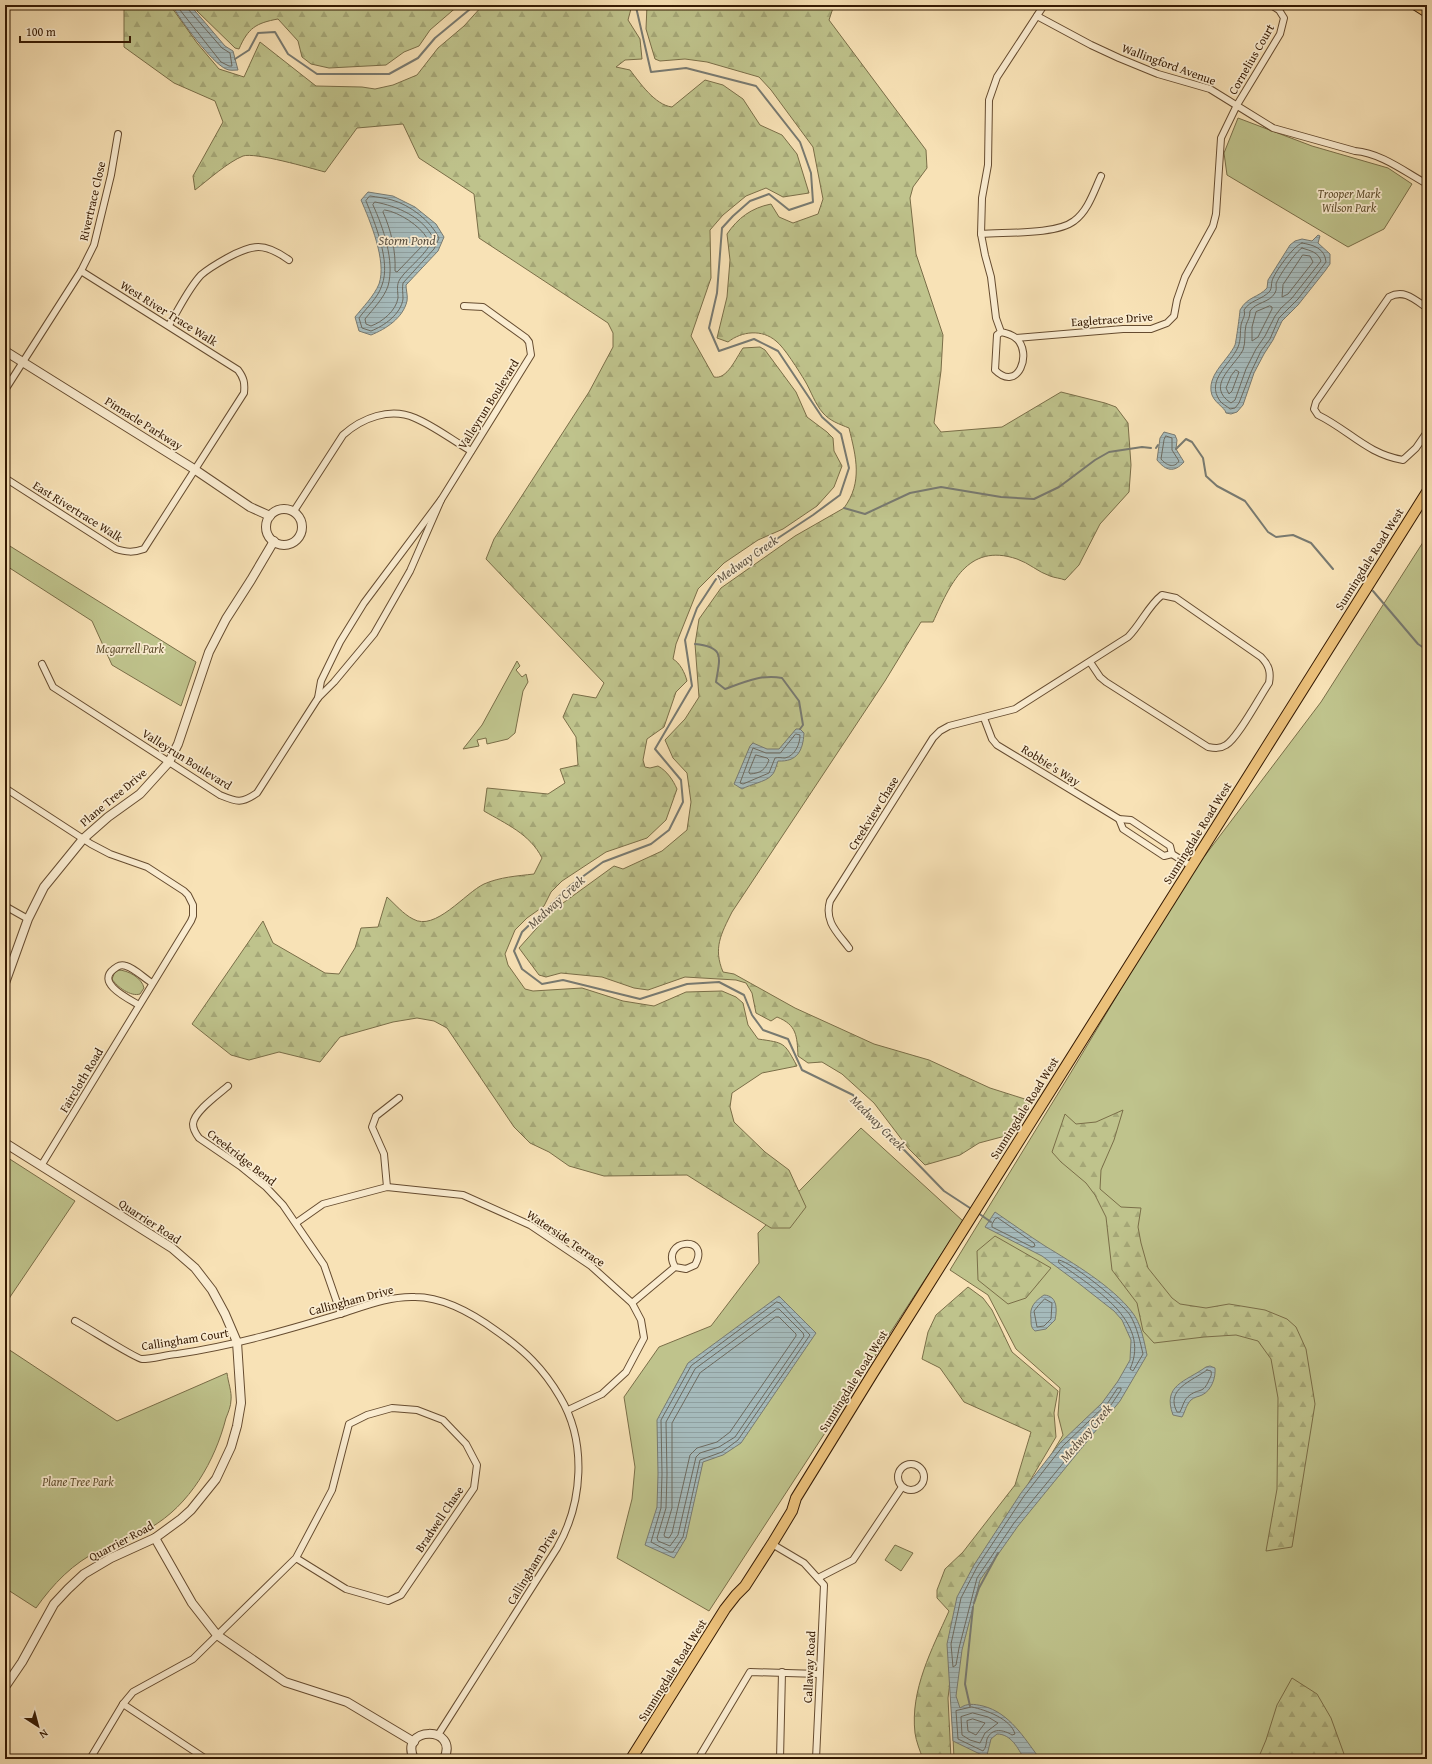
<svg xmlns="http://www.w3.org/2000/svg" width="1432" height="1764" viewBox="0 0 1432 1764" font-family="'Gentium Book Plus',serif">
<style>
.green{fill:#bfc38c;stroke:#7a6e48}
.forest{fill:url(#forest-firs);stroke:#7a6e48}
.water{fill:url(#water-rules);stroke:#787a71}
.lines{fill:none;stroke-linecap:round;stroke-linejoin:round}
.shore{stroke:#6d6a5f;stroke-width:1}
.stream{stroke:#787a71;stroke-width:2}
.minor-casing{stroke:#664c30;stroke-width:8}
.tertiary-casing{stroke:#664c30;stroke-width:10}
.primary-casing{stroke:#351a03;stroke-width:12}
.minor{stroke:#faecd0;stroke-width:6}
.tertiary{stroke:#faecd0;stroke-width:8}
.primary{stroke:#ecc17b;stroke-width:10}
.labels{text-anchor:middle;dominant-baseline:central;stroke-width:3.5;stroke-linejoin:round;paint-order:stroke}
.street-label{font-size:12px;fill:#351a03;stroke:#faecd0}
.park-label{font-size:12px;font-style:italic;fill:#5e4d2c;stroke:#faecd0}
.water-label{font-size:13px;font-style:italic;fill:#5c5243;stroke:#faecd0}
</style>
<defs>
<pattern id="forest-firs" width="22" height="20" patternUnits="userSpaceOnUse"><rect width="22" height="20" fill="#bfc38c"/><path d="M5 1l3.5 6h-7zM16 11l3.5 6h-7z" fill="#a5a777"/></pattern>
<pattern id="water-rules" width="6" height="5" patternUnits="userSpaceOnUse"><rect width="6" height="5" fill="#a5babb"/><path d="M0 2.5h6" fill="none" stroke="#8f9f9f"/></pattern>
</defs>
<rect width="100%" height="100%" fill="#f8e2b6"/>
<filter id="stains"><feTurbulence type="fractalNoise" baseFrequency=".005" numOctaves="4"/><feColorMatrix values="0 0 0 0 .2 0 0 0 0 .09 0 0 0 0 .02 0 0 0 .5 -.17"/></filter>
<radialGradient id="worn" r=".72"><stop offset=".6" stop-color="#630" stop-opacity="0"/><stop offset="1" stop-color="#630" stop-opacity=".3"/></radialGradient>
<!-- green -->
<g class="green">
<polygon points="1238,118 1312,146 1388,168 1412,184 1384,229 1348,247 1227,175 1224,153"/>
<polygon points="1427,536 1427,1759 954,1759 951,1694 967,1593 1063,1435 1058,1415 1060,1388 1016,1349 988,1295 950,1270 1070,1074 1185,882 1321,702"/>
<polygon points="5,543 196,662 181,706 112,665 92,621 5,565"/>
<polygon points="517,661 520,666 516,670 522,677 526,674 528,682 523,691 515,733 508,739 487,744 486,738 477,740 479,746 463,749 482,725"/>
<path d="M118 970C128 970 142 978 144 988L140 994C131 997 117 987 112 979L114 974Z"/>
<polygon points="861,1128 963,1221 709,1611 617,1558 632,1499 635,1467 624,1397 659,1347 711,1326 759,1263 758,1233"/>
<polygon points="5,1156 75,1201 10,1297 5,1309"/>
<path d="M5 1347 117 1421 227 1373C228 1382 232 1392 231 1400 231 1406 228 1413 226 1418 215 1461 190 1505 150 1528 135 1537 117 1542 100 1550 73 1563 53 1584 36 1608L5 1588Z"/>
<polygon points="895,1545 913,1553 901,1571 885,1560"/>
</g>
<!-- forest -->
<g class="forest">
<path d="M124 5H170L197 43 219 69 244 77 260 42 316 86 362 87 375 89 393 85 417 75 438 48 464 26 483 5H632L628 20 640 39 642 59 625 60 616 67 630 70C640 83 655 105 672 107L705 80 723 85 743 99 760 125 782 135 797 154 809 193 783 197 766 188 746 196 723 215 710 230 711 278 691 336 714 377C727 380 736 358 743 348L760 347 765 350 796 392 807 417 827 432 833 438 834 451 842 466 834 487 817 506 783 529 758 540 724 563 698 589 676 644 673 659C680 663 685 673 687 681L676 692 664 727 647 739 643 760 645 767 650 768 658 766C667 771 673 780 677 789L666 820 647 838 606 852 562 881 551 892 544 906 527 918 515 930 505 954 508 965 525 989 533 991 582 988 623 1001 654 1006 686 992 722 991 736 997 743 1003 748 1025 758 1039C785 1043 784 1042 797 1066L762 1073 732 1093 730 1107 734 1122 765 1152 789 1170 806 1207 790 1228H771L687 1175 604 1176 569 1166 549 1152 530 1143 514 1127 447 1028 434 1021 417 1018 393 1022 340 1037 320 1062 279 1052 249 1060 231 1055 192 1024 263 921 273 943 325 973 339 974 355 948 361 928 378 927 387 897C395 904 403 914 413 919 435 932 465 893 484 884 500 877 517 876 534 874L542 858C530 834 506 824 484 811L487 788 548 794 565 783 560 769 578 765 576 737 563 717 573 694 596 698 604 683 486 559 494 539 589 392 613 347V333L608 323 479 238 474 194 419 158 403 124 357 128 325 172C310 168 255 152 243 156 228 162 208 180 195 190L193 176 223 122 215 101 174 83 124 47Z"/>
<path d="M196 5H459L430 30 419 46 404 52 386 65 329 68 311 64 302 57 298 41 278 19C256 23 248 28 239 49L235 48 197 11Z"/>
<path d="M647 5H834L829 20 926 150 927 168 913 187 910 198 916 254 943 335 941 371 934 423 941 432 1002 427 1061 392 1105 403 1116 407 1128 423 1131 465 1129 492 1100 524 1079 565 1065 580C1060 578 1055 578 1050 576 1038 572 1029 563 1017 559 967 542 950 585 933 622H921L885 681 732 912C721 934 713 948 723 972L734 974 795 1008 874 1044 929 1060 990 1088 1031 1101 1009 1135 979 1143 960 1155 925 1165 909 1149 874 1103 842 1074 822 1062 808 1063 798 1056C797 1036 797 1025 777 1017L771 1021 756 1013 752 993 746 983 736 980 685 977 648 990 634 988 602 977 561 973 546 977 539 975 519 948 552 911 614 866 623 869 662 851 687 830 691 802 687 773 673 758 665 740 685 719 699 697 695 644 699 619 721 588 795 536 844 508C863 482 856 457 849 428 839 424 830 421 823 413 815 404 811 391 805 381 799 371 784 347 776 341 762 329 742 331 728 342L717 338 727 297 730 260 727 234C738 218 751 208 771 204L779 217 793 223 818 214 823 199 813 147 771 90 759 77 707 62 685 59 660 61 655 59 646 29Z"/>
<polygon points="1123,1110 1114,1140 1101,1170 1100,1189 1121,1207 1141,1208 1138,1227 1141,1243 1148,1268 1172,1298 1180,1304 1206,1308 1229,1304 1265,1310 1287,1319 1296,1327 1306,1349 1315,1404 1292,1547 1266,1551 1277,1489 1278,1398 1271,1359 1258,1341 1236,1335 1204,1337 1154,1343 1143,1331 1137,1303 1112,1270 1106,1217 1095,1195 1086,1183 1061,1162 1052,1152 1065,1114 1076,1124 1096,1122"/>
<polygon points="995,1236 1051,1268 1026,1298 1008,1304 978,1280 977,1251"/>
<path d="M968 1287 983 1298 992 1310 1012 1352 1058 1391 1054 1413 1056 1437 964 1592 956 1634 948 1698 951 1759H923C920 1751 916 1741 915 1733 910 1690 932 1649 949 1611L937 1598V1590L945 1569 963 1552 1015 1485 1031 1432 964 1402 940 1368 922 1359 928 1332 936 1315Z"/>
<polygon points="1292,1678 1317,1694 1331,1718 1344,1754 1343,1759 1258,1759 1266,1740 1277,1705"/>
</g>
<!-- water -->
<g class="water">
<path d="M172 5H190L225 46 233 51 238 70C234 70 230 71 226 69 212 63 180 20 172 5Z"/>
<path d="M368 192 393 196 415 207 436 224 444 237 438 251 406 285C406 290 408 296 407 301 403 318 386 329 371 335L359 331 355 317C363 307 374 296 379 284 387 261 370 221 361 200Z"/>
<path d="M1318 235 1320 236 1318 243 1330 254V264L1325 271 1298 305 1282 321 1273 340 1264 354 1254 373 1243 405 1237 412 1231 414 1226 413C1225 407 1212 402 1211 391 1209 373 1228 360 1235 345 1236 342 1240 313 1240 310 1248 296 1258 298 1267 288L1268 280 1290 245 1295 241 1302 239 1312 241Z"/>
<path d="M1164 432 1175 435 1177 440 1176 449 1184 462C1174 473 1166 471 1157 460L1160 438Z"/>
<path d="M796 729H800L804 733C803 751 797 762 778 761 776 766 775 773 771 776 765 782 751 784 742 789L734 784 750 746 753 743 767 749H779Z"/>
<path d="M995 1212C1011 1223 1028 1235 1045 1246 1073 1263 1112 1286 1132 1312 1141 1323 1144 1341 1147 1355L1120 1401 1018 1526 980 1580 962 1650 956 1696 960 1708C967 1703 974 1704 983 1706 1010 1713 1024 1738 1040 1759H1024C1018 1748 1011 1734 997 1734L991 1739 987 1755 984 1756 953 1741 947 1644 957 1597 974 1565 1021 1493 1060 1443 1102 1403 1118 1381 1130 1360 1131 1340 1122 1320 1114 1311 1077 1282 1042 1256 985 1227Z"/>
<path d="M1044 1295C1058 1296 1057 1310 1055 1320L1046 1329 1035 1331C1031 1328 1031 1324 1031 1319 1029 1307 1035 1301 1044 1295Z"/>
<polygon points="779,1296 816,1333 741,1443 723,1455 703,1462 686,1538 674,1558 645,1545 657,1507 658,1474 657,1420 688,1363"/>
<path d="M1210 1366 1215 1368C1216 1378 1211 1391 1202 1395 1198 1397 1194 1397 1191 1400 1186 1405 1185 1412 1182 1417L1173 1415C1162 1385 1185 1382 1206 1367Z"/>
</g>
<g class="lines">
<!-- shore -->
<g class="shore">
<polyline points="176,5 221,62 229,66 232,66 230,53 222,48 188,9 187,5"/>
<path d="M370 196C377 197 385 198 392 200 410 205 431 221 439 238L434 249 403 283C402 288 403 293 403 299 401 314 384 326 371 331L362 328 359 318C367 307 378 298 382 285 391 262 375 223 366 201Z"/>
<path d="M375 202C397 206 423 217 433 238 427 255 410 265 400 279 396 285 398 291 398 298 396 311 382 322 371 326L366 324 365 319C373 309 384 298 388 286 395 261 383 227 373 205Z"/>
<path d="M385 210C399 212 420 226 427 238L425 243 397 272 395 271C396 251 391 230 383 212Z"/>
<path d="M1302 243C1313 245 1325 248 1326 262L1298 299 1279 318 1270 339 1261 351 1251 372 1239 403 1235 408 1230 409C1227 406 1222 404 1220 401 1205 380 1231 364 1238 347 1241 340 1240 332 1241 325 1242 319 1246 316 1244 310 1250 300 1262 300 1270 291 1272 287 1271 285 1272 281 1274 273 1294 245 1302 243Z"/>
<path d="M1302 248C1311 251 1318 252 1321 261L1292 298 1281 308 1275 316 1265 336 1256 349 1246 369 1235 400 1231 403C1205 386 1234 367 1243 350 1246 342 1244 333 1246 325 1248 320 1250 317 1250 311 1256 302 1269 303 1275 293 1277 289 1276 287 1276 284 1278 277 1296 251 1302 248Z"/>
<polygon points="1303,255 1310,256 1313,262 1288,294 1282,297 1283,285"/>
<polygon points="1270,306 1272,307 1272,309 1258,337 1252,341 1252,327 1256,312"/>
<polygon points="1236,370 1239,372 1232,391 1229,394 1226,388 1231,376"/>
<path d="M1166 436 1172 438V450L1179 461C1174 469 1166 465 1161 459L1164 440Z"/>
<path d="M796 734 800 735C800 744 795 756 785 758 781 758 779 757 775 758L769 773 743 784 740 783 753 748 766 753H780Z"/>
<path d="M756 755 767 758 769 760C765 770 761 773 750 774L749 772Z"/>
<polygon points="998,1218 1034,1243 1035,1246 1032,1247 992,1227 992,1224 995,1219"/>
<path d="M1059 1260C1073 1263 1122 1303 1130 1315 1137 1327 1140 1341 1143 1354L1133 1371 1130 1369C1152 1321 1092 1287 1059 1263Z"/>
<polygon points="1045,1299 1052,1303 1051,1319 1044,1326 1037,1327 1034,1311 1038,1306"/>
<polygon points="777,1302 780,1303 810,1335 738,1440 722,1452 700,1460 683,1537 673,1552 670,1552 651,1542 661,1508 662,1474 661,1420 691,1366"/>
<polygon points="777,1309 779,1309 803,1333 804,1336 735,1437 719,1447 700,1453 696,1457 678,1535 670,1546 658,1541 657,1538 666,1508 667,1474 666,1422 695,1369"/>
<polygon points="776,1317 779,1317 796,1334 796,1336 730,1432 717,1442 697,1448 690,1455 672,1533 669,1538 665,1537 664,1535 672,1508 672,1423 700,1373"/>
<path d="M1207 1370 1211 1371C1212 1375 1211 1376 1209 1380 1203 1394 1200 1388 1190 1395 1184 1399 1183 1406 1180 1412H1177C1165 1389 1192 1381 1207 1370Z"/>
<polygon points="1118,1388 1121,1388 1121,1390 1111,1405 1108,1405 1108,1403"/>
<polygon points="1103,1408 1106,1408 1106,1411 1014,1523 977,1578 959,1648 956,1665 953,1667 951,1644 961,1598 977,1567 1024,1496 1063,1446"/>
<path d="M972 1707C986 1710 1011 1719 1015 1734L1012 1735C1004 1730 992 1727 987 1739 986 1744 986 1748 983 1751L958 1739 956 1711Z"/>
<polygon points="973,1713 988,1717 998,1723 985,1733 980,1743 970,1740 962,1735 961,1717"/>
<polygon points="973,1719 985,1723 976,1735 968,1731 967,1721"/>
</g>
<!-- stream -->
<g class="stream">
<polyline points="638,5 636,7 651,72 686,68 756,86 800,142 811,173 813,202 789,210 769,194 750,201 733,216 722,228 717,293 709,328 719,351 754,339 778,351 822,417 841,434 849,468 840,495 813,515 716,579 697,608 685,640 692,686 655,749 681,780 683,802 669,830 651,844 603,862 571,885 522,932 514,951 522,969 542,984 563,980 640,999 687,984 719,982 744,995 752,1015 763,1030 788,1039 802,1070 853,1095 880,1125 944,1191 973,1210"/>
<polyline points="235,59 249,50 258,33 275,32 288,54 317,74 389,74 418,58 435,38 475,5"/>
<polyline points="1156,448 1158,445"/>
<polyline points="1176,449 1186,439 1192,442 1203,458 1206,476 1217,486 1245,501 1268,532 1276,537 1293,535 1311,543 1333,569"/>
<polyline points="844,508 865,514 910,493 941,487 1001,497 1034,499 1059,487 1095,460 1109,452 1142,447 1151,448"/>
<polyline points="1373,591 1418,644 1427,650"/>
<path d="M695 644C725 647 720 657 716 682L725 689C744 682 762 674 782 678L799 701 803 725 800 729"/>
<polyline points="978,1213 991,1222"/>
<polyline points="974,1603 979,1588 998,1553"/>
<polyline points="970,1706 965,1684 973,1607"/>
</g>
<defs>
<g id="minor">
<path d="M1037 16 1091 45 1119 58 1158 74 1210 89 1273 128 1355 151C1381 153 1405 172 1427 184"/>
<path d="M981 234C1005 232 1056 235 1074 221 1088 211 1094 191 1101 176"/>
<polyline points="81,271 94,245 111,175 118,134"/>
<path d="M1427 308C1414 299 1404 289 1389 297L1316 402 1314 409 1318 415C1349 430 1367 454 1403 460L1416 448 1427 432"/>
<path d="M169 325C179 309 188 289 201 275 209 268 218 263 227 258 253 244 264 242 289 260"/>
<path d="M1001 332 997 335 995 370C1018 393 1033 353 1016 338 1012 335 1006 333 1001 332L996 318 991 277 985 255 981 234 982 198 988 165 989 100 997 77 1044 5"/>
<polyline points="1016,338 1123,329 1151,329 1167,323 1174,316 1177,300 1185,277 1213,226 1216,214 1221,138 1237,105 1280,34 1284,18 1279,10 1271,5"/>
<path d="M5 390 81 271 238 370C244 378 245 383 244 393L144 549C133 553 126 552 116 549L5 478"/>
<path d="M294 511 343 435C362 418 390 407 415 418 434 426 452 440 471 451"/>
<path d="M42 664 53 687 220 795C237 802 241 804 257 793L318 698 334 682 374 634 410 571 441 500"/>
<polyline points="318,698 321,681 340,642 364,603 441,500 531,355 529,342 526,338 483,307 464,306"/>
<polyline points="984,718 992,739 997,745 1119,819 1131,820 1170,846 1172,854 1191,866"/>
<polyline points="5,788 91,844 110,854 147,867 184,891 188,895 193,905 193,916 191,921 41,1166"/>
<polyline points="1119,819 1123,829 1164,856 1172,854"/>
<polyline points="5,906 28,919"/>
<path d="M849 948C838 933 824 922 830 901L933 738 940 731 949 726 1015 709 1128 637C1141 624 1148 606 1162 595L1176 598 1261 657C1269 665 1271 672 1269 683 1260 696 1238 738 1226 745 1220 749 1214 748 1208 747L1106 682 1100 677 1090 662"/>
<path d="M139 1005C129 999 95 983 114 969 118 966 121 964 126 966 134 968 144 978 152 983"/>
<path d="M228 1086C219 1094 194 1111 193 1124 193 1129 196 1134 199 1138L240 1166 266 1187 283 1205 324 1265 341 1314"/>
<polyline points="387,1187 384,1154 372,1127 376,1116 399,1098"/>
<polyline points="296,1223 323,1204 387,1187 463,1195 530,1225 591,1266 632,1303 641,1320 644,1338 626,1372 602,1394 568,1410"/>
<path d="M632 1303 675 1267 686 1269 695 1265C712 1234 659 1239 675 1267"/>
<path d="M75 1321C85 1326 136 1359 142 1359 153 1359 165 1355 177 1354 232 1346 287 1330 340 1314 365 1306 389 1296 415 1297 444 1297 475 1315 498 1332 525 1351 543 1368 560 1397 587 1442 583 1503 557 1548L438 1735"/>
<circle cx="911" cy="1477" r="13"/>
<polyline points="772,1544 804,1563 824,1585 816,1759"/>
<polyline points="818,1578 853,1560 902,1487"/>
<polyline points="123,1704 206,1759"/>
<polyline points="90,1759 123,1704 133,1692 193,1659 296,1558 332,1490 349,1424 367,1415 392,1408 417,1410 443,1420 466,1444 477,1465 474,1488 401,1595 388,1601 346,1589 296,1558"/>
<polyline points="698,1759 750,1672 819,1674"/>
<polyline points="780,1759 782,1672"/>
</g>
<g id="tertiary">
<polyline points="5,351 194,469 250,507 270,516"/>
<circle cx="284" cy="527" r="18"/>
<polyline points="5,983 28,919 44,887 83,839 108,817 140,794 169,762 178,744 209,652 226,619 251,580 274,541"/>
<polyline points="5,1143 172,1248 195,1268 212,1290 225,1314 237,1342 241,1403 237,1426 231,1447 216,1479 191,1510 181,1519 155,1538 111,1558 84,1574 68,1589 54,1604 22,1662 5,1687"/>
<polyline points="155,1538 192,1603 217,1635 285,1682 347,1702 414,1742"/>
<path d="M414 1759C398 1726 460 1725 444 1759"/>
</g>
<g id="primary">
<polyline points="1416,5 1427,12"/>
<polyline points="631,1759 725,1609 736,1595 745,1586 772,1544 792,1511 796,1498 873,1373 1427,492"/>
</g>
</defs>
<!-- minor casing -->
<use href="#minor" class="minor-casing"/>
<!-- tertiary casing -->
<use href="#tertiary" class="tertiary-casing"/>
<!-- primary casing -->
<use href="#primary" class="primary-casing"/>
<!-- minor -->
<use href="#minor" class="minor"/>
<!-- tertiary -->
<use href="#tertiary" class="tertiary"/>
<!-- primary -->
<use href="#primary" class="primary"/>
</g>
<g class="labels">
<!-- street labels -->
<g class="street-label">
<text transform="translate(1251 59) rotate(-60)">Cornelius Court</text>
<text transform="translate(1169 64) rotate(20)">Wallingford Avenue</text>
<text transform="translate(92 201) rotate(-77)">Rivertrace Close</text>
<text transform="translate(169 313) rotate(32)">West River Trace Walk</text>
<text transform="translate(1112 319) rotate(-4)">Eagletrace Drive</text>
<text transform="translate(488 404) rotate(-58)">Valleyrun Boulevard</text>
<text transform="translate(144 423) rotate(32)">Pinnacle Parkway</text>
<text transform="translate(78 511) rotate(32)">East Rivertrace Walk</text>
<text transform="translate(1369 559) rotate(-58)">Sunningdale Road West</text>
<text transform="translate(187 759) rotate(32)">Valleyrun Boulevard</text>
<text transform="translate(1051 765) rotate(32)">Robbie's Way</text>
<text transform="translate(113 797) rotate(-40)">Plane Tree Drive</text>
<text transform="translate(873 813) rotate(-58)">Creekview Chase</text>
<text transform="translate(1197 833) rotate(-58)">Sunningdale Road West</text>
<text transform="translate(81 1080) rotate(-59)">Faircloth Road</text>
<text transform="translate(1024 1108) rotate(-58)">Sunningdale Road West</text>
<text transform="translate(242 1157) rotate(38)">Creekridge Bend</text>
<text transform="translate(150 1221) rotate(33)">Quarrier Road</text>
<text transform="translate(566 1238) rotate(34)">Waterside Terrace</text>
<text transform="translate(351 1300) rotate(-15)">Callingham Drive</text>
<text transform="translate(185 1339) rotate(-9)">Callingham Court</text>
<text transform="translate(853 1381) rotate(-58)">Sunningdale Road West</text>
<text transform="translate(439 1519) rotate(-56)">Bradwell Chase</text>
<text transform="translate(121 1541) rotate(-28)">Quarrier Road</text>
<text transform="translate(532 1566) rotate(-59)">Callingham Drive</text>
<text transform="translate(809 1667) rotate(-87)">Callaway Road</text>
<text transform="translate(672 1670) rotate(-58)">Sunningdale Road West</text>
</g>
<!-- park labels -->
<g class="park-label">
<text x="1349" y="193">Trooper Mark<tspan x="1349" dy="14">Wilson Park</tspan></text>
<text x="130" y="648">Mcgarrell Park</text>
<text x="78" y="1481">Plane Tree Park</text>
</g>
<!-- water labels -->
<g class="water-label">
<text x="407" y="240">Storm Pond</text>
<text transform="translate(747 559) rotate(-35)">Medway Creek</text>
<text transform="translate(556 902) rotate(-42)">Medway Creek</text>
<text transform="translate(878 1123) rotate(45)">Medway Creek</text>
<text transform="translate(1086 1433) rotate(-49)">Medway Creek</text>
</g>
</g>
<!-- margin -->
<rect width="1432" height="1764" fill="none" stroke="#f8e2b6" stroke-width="20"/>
<rect x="6" y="6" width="1420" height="1752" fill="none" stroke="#351a03" stroke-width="2"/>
<rect x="10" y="10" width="1412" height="1744" fill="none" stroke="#351a03"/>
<!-- north arrow -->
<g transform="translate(38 1726) rotate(144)" stroke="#faecd0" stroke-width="3" paint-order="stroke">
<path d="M0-3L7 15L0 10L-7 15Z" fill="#351a03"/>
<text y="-6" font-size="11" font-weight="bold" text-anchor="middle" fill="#351a03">N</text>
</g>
<!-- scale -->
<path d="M20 36v6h110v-6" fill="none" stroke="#351a03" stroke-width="2"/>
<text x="26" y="36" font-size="12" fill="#351a03" stroke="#faecd0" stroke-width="3" paint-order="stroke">100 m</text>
<rect width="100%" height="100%" filter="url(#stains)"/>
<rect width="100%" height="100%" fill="url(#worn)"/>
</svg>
